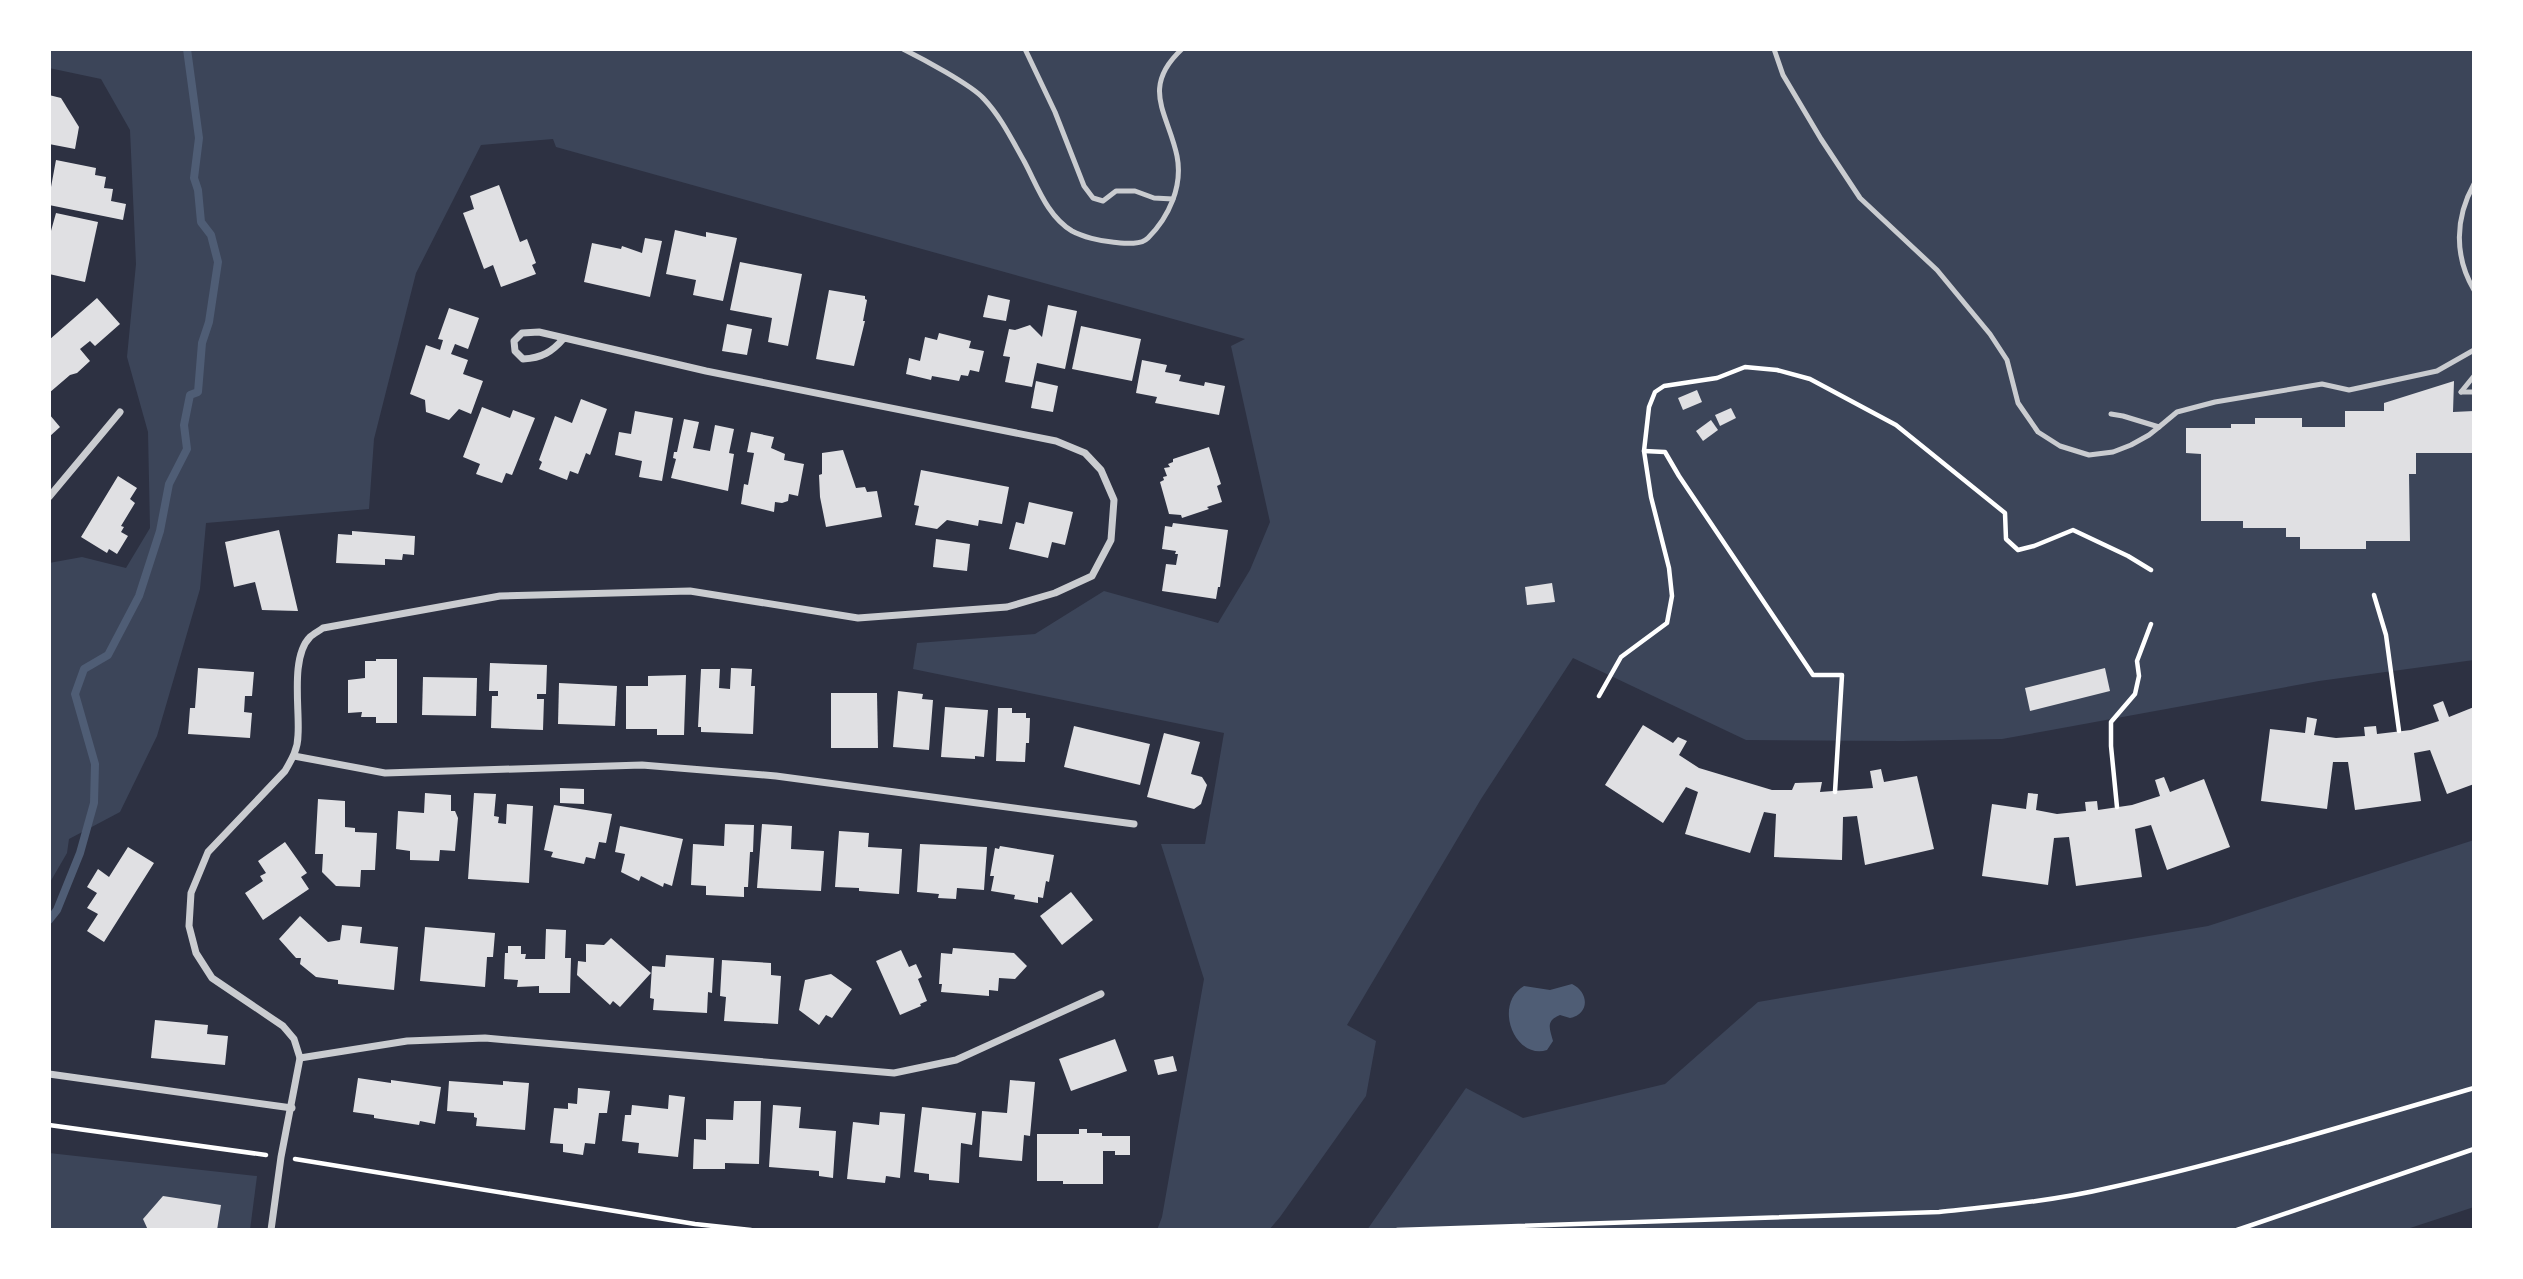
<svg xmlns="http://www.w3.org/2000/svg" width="2523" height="1279" viewBox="0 0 2523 1279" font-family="'Open Sans',sans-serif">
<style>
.green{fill:#3c4559}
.water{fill:#4f5d75}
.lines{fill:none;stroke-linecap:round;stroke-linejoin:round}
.stream{stroke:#4f5d75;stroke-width:8}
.building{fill:#e0e0e3}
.path{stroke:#fff;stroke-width:4.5}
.service{stroke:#caccd0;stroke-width:5}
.minor{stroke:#caccd0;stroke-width:7}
</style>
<rect width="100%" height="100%" fill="#2d3142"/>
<!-- green -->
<g class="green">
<polygon points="49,49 2474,49 2474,660 2319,681 2002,739 1902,741 1746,740 1573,658 1481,799 1347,1025 1376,1041 1366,1096 1280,1217 1269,1230 1157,1230 1162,1217 1204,979 1161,844 1205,844 1224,733 913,669 917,643 1035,634 1104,591 1218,623 1250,570 1270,522 1231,346 1245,339 556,147 553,139 481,145 416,273 374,439 369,509 206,523 200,589 157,736 120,812 69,839 67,853 49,884 49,563 82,557 126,568 150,528 148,432 127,357 136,264 130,130 101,79 49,68"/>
<polygon points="2474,840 2474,1207 2404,1230 1367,1230 1466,1088 1523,1118 1665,1084 1758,1002 2208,926"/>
<polygon points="49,1153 257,1176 250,1230 49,1230"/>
</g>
<!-- water -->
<path class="water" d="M1572 984C1589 992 1590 1014 1570 1018L1560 1015C1545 1021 1550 1029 1553 1041L1547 1050C1514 1060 1493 1004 1524 986L1550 990Z"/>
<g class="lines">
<!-- stream -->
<polyline class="stream" points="49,920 57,910 80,853 94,803 95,764 75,694 84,669 108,655 139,596 160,531 169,484 187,449 184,425 190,395 198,392 202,343 209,322 218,262 211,235 201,222 198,190 194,178 199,138 187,49"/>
</g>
<!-- building -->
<g class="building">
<polygon points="49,95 61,98 79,127 75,149 49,144"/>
<polygon points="56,160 96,168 95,175 106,177 104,188 113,189 111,201 126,204 123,220 49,205 49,186 51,187"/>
<polygon points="499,185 520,242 527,239 536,263 532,265 536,274 501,287 493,265 484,269 463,213 474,209 470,196"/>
<polygon points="56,213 98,222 85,282 49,274 49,238"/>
<polygon points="675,230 706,237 706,232 737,238 723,301 693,295 696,280 666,274"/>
<polygon points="645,238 662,241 650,297 584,282 592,243 621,249 622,246 642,253"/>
<polygon points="740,262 802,274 788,346 768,342 772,318 730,310"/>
<polygon points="829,290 865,296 865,299 867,300 863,321 865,321 854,366 816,359"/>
<polygon points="988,295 1010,300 1006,321 983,317"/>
<polygon points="97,298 120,324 95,346 90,341 80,349 90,361 77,373 70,375 49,393 49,340"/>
<polygon points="1048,305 1077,311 1065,369 1037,363 1032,387 1005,382 1010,357 1003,356 1009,329 1015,330 1030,325 1042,337"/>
<polygon points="449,308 479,318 468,349 455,344 451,354 468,360 463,374 483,381 471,414 459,409 449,420 426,412 425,400 410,394 426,345 440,350 443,340 438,339"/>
<polygon points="727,324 752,329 747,355 722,351"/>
<polygon points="1081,326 1141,339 1132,381 1072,369"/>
<polygon points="939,333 971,341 969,348 984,351 979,372 970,370 968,376 961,375 959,381 932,376 931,380 906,374 909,358 920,361 925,337 937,340"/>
<polygon points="1142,360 1167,365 1165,372 1181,375 1179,381 1204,386 1205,382 1225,386 1219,415 1155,403 1157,397 1136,393"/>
<polygon points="1036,381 1058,386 1053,412 1031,408"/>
<polygon points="2454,381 2453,412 2474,411 2474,453 2416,453 2416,474 2409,474 2410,541 2366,541 2366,549 2300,549 2300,537 2286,537 2286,528 2243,528 2243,521 2201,521 2201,454 2186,453 2186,428 2231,428 2231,424 2255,424 2255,418 2302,418 2302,427 2345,427 2345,411 2384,411 2384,403"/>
<polygon points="1697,390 1702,402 1683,410 1678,398"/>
<polygon points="581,399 607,409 590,455 586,453 578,474 570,471 567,480 539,469 542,462 539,460 555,416 572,423"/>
<polygon points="482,407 510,418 513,410 535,418 512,475 506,473 502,483 476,474 480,464 463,457"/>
<polygon points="1731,408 1736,418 1720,426 1715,415"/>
<polygon points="635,411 673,418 662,481 639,477 642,461 615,455 619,432 631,434"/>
<polygon points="49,414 60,427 49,437"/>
<polygon points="684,419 699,422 693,448 710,451 715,425 734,429 729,453 734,454 728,491 671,478 676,459 673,458 674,452 677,452"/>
<polygon points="1711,420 1718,430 1703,441 1696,431"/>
<polygon points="751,432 774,437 771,448 785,454 784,460 804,464 798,496 789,494 788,501 782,503 775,502 774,512 741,504 744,484 748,485 754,453 747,452"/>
<polygon points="1209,447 1221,484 1217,486 1222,502 1207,507 1209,509 1182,518 1181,515 1169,514 1160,482 1164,480 1163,477 1167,476 1164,468 1170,467 1168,464 1173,462 1173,459"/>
<polygon points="843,450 856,488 865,487 867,492 877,491 882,517 826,527 820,497 819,475 822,474 822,453"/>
<polygon points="921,470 1009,487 1002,524 979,520 978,526 947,520 937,529 915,525 919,506 914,505"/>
<polygon points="118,476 137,488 130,499 135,503 121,526 124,527 121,532 128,536 117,554 109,549 107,553 81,537"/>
<polygon points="1029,502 1073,512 1065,545 1052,542 1048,558 1009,549 1016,522 1024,524"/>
<polygon points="1173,523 1228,530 1220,587 1218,587 1216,599 1162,591 1166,564 1176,565 1178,554 1175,554 1176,551 1162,549 1165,526 1172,527"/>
<polygon points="279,530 298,611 262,610 255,582 234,587 225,542"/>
<polygon points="352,531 415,536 414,555 403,554 402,560 385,559 385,565 336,563 338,534 352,535"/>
<polygon points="936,539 970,544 967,571 933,567"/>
<polygon points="1552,583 1555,602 1527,605 1525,587"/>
<polygon points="376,659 397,659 397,723 376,723 376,717 361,717 362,712 348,713 348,680 365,678 365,661 376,661"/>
<polygon points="490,663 547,665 546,694 537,694 537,699 544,699 543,730 491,728 492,696 498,696 498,691 489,691"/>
<polygon points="198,668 254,672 252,696 245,696 244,712 252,713 250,738 188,734 190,708 195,708"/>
<polygon points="731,668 752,669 751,686 755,686 753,734 701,732 701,727 698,727 701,669 720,669 719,688 730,689"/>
<polygon points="2105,668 2110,691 2030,711 2025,688"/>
<polygon points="686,675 684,735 657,735 657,729 626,729 626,686 648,686 648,676"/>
<polygon points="423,677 477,678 476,716 422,715"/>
<polygon points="559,683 617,686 615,726 558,724"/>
<polygon points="898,691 923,694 922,699 933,700 929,750 893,747"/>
<polygon points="831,693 877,693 878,748 831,748"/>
<polygon points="2443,701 2449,717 2474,707 2474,784 2447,794 2430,750 2414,753 2421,801 2355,810 2348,762 2333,762 2327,809 2261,801 2270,729 2305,733 2307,717 2317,719 2314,735 2336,738 2365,736 2364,727 2376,726 2377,734 2411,730 2439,721 2433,705"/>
<polygon points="945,707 988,710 984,757 975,756 975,759 941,757"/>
<polygon points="998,708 1012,708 1012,713 1026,713 1026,718 1030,718 1029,743 1026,743 1025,762 996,761"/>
<polygon points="1643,725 1673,743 1678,737 1687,741 1679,755 1699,768 1772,790 1792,790 1795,783 1822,782 1820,792 1873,788 1870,771 1881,769 1884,782 1917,776 1934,849 1865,865 1857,816 1843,817 1842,860 1774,857 1776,814 1764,812 1750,853 1685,834 1698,792 1686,787 1663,823 1605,785"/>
<polygon points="1074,726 1150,744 1140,785 1064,767"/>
<polygon points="1164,733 1200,742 1191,774 1202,777 1207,785 1201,804 1194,809 1147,797"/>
<polygon points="2164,777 2170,792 2204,779 2230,847 2167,870 2151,825 2135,829 2142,877 2076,886 2069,837 2054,838 2048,885 1982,876 1992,804 2026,809 2028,793 2038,794 2036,810 2057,814 2086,811 2085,802 2097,801 2098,810 2132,805 2160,796 2155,780"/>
<polygon points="560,788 584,789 584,804 560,803"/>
<polygon points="425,793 451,795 451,811 455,811 458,818 455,851 440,850 439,861 410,860 410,851 396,849 398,811 424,813"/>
<polygon points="474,793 496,794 494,816 499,817 498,823 506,824 507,804 533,806 529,883 468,879"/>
<polygon points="318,799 345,801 345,827 355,828 355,832 377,833 375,870 361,870 360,887 336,886 322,872 323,854 315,854"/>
<polygon points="554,805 612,814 606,843 599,842 595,859 586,857 584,864 551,857 553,852 544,850"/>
<polygon points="725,824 754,825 753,852 750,852 748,887 744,887 744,897 706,895 706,886 691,885 693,844 724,846"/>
<polygon points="762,824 792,826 791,849 824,851 821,891 757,888"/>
<polygon points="620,826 683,839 672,886 664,883 663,887 641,876 639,881 621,872 625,854 615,852"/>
<polygon points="839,831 869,833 868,847 902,849 899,894 859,891 859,888 835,887"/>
<polygon points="285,842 307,873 301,877 309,889 263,920 245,893 263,881 260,876 266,873 258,861"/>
<polygon points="920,844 987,847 984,890 957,888 956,899 938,898 939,894 917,892"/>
<polygon points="1000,846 1054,855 1049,882 1046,881 1043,898 1038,897 1038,903 1014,899 1015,895 991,891 994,876 990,876 995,848 999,849"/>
<polygon points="128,847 154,863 104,942 87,931 98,914 87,908 97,893 87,887 98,869 109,877"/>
<polygon points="1071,892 1093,920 1062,945 1040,916"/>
<polygon points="300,916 328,942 340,940 342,925 362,927 360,943 398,947 394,990 338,984 338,980 316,977 300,964 301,958 296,958 279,939"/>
<polygon points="425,927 495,933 493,957 487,957 485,987 420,981"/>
<polygon points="546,929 566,930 565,958 571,958 570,993 539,993 539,986 517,987 518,980 504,979 505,953 508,953 508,946 521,946 521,954 526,954 525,959 545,959"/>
<polygon points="611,938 651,973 620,1007 613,1001 610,1005 577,975 578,961 586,962 586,944 604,945"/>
<polygon points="953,948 1014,953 1027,966 1015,979 999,978 998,991 989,990 989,996 941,992 942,984 939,984 941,953 952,954"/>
<polygon points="901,950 909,967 916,964 922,977 918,979 927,1001 920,1004 921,1006 900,1015 876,961"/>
<polygon points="666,955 714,958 712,993 708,992 707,1013 653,1010 654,999 650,998 652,966 665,967"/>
<polygon points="722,960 771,963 771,975 781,976 778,1024 724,1021 726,997 720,996"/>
<polygon points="831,974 852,989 832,1018 826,1015 819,1025 799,1010 805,980"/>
<polygon points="155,1020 208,1025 207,1034 228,1036 225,1065 151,1058"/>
<polygon points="1115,1039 1127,1071 1071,1091 1059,1059"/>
<polygon points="1173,1056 1177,1071 1158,1075 1154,1060"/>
<polygon points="358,1078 391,1083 391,1080 441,1087 435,1124 420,1121 419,1125 374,1118 374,1115 353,1112"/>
<polygon points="1010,1080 1035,1082 1030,1136 1024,1135 1022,1161 979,1157 982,1111 1007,1113"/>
<polygon points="449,1081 503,1085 503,1081 529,1083 525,1130 476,1126 477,1118 474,1117 474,1113 447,1111"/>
<polygon points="578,1088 610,1091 607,1113 599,1113 595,1144 585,1143 583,1155 563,1152 563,1144 550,1143 554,1108 568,1109 568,1103 577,1104"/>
<polygon points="669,1095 685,1097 678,1157 638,1153 639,1143 622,1141 625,1115 631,1115 632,1105 668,1109"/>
<polygon points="734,1101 761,1101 759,1164 725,1163 725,1169 693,1169 694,1139 706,1140 706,1119 733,1120"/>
<polygon points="773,1105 801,1107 799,1128 836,1131 833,1178 819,1176 819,1171 769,1167"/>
<polygon points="922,1107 976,1113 972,1145 961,1143 959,1183 929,1180 929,1174 914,1172"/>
<polygon points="880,1112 905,1114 900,1178 886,1176 885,1183 847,1179 853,1122 879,1125"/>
<polygon points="1079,1129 1087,1129 1087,1133 1102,1133 1102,1136 1130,1136 1130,1155 1115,1155 1115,1151 1103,1151 1103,1184 1063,1184 1063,1181 1037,1181 1037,1134 1079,1134"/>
<polygon points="163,1196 221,1205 217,1230 148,1230 143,1219"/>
</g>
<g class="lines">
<!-- path -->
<g class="path">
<polyline points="1644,451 1665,452 1679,476 1813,675 1842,675 1835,792"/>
<polyline points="2374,595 2386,635 2399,731"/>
<polyline points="1599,696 1621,657 1667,623 1672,596 1669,568 1651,497 1644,451 1649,407 1655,392 1664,386 1717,378 1745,367 1777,370 1810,379 1896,425 2005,513 2006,539 2018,550 2034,546 2073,530 2128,556 2151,570"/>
<polyline points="2117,807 2111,746 2111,722 2135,694 2139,676 2137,661 2151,624"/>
<polyline points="49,1125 266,1155"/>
<polyline points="295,1159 695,1224 751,1230"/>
<path d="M1397 1230 1939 1212C1995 1206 2053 1201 2108 1188 2231 1161 2353 1123 2474 1088"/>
<polyline points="2237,1230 2474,1149"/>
</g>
<!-- service -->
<g class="service">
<path d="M903 49C921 58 972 85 984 99 1001 117 1012 140 1024 161 1037 185 1047 216 1072 231 1083 237 1100 241 1112 242 1123 243 1140 246 1148 238 1169 217 1183 186 1177 156 1168 113 1140 88 1182 49"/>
<polyline points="1025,49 1055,112 1084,186 1093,198 1103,201 1116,191 1135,191 1154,198 1173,199"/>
<polyline points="1774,49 1783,75 1821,139 1860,198 1937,270 1990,334 2007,360 2018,403 2038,432 2060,446 2089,455 2113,452 2131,445 2149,435 2159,427"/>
<path d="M2474 184C2455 218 2454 256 2474 290"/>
<polyline points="2461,392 2474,376"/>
<polyline points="2461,392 2474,392"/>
<polyline points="2111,414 2123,416 2159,427 2177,412 2215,402 2322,384 2349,390 2437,371 2474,350"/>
</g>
<!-- minor -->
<g class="minor">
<polyline points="49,497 120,412"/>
<polyline points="294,756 385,773 642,765 776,776 1134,824"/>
<polyline points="300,1058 407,1041 485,1038 894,1073 956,1060 1101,994"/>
<polyline points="49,1074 292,1108"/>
<path d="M271 1230 281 1157 300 1058 294 1039 283 1026 212 978 196 953 189 926 191 893 208 852 285 771C292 759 298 749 298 735 300 710 290 657 310 637 313 634 319 631 323 628L500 596 690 591 858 618 1007 607 1055 593 1092 576 1111 540 1114 500 1101 470 1085 453 1056 441 706 371 539 332 522 333 514 341 515 351 523 359C542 358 552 352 564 338"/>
</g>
</g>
<!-- border -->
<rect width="2523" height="1279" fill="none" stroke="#ffffff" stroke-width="102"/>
</svg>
